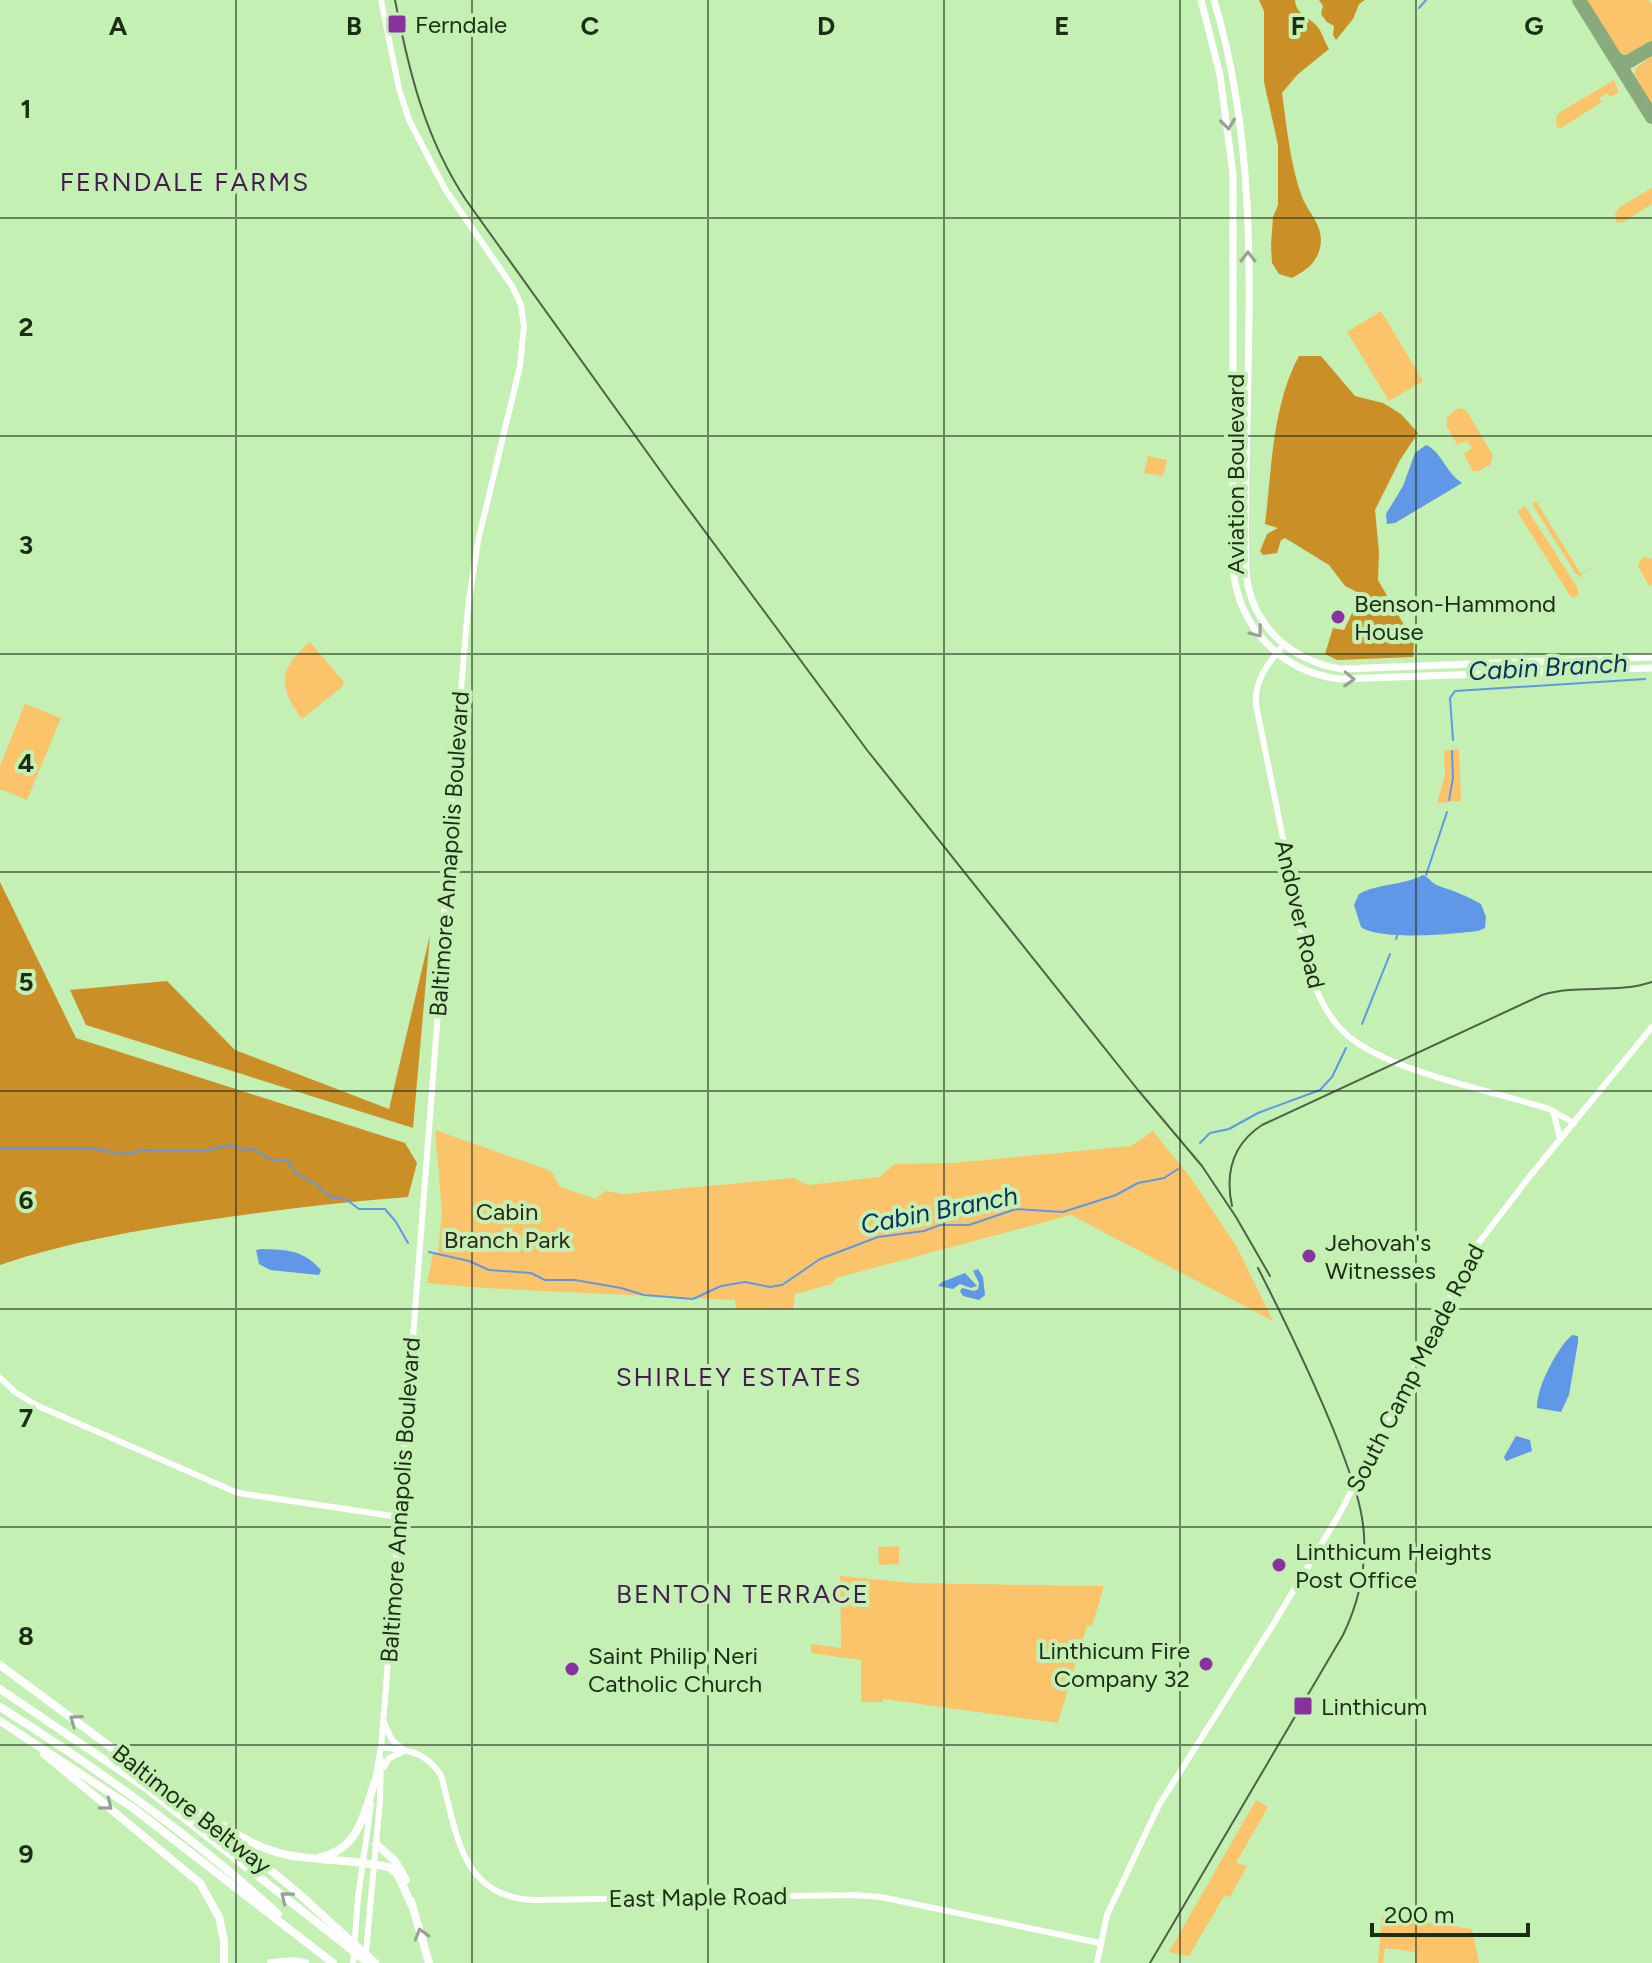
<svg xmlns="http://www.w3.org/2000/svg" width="1652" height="1963" viewBox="0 0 1652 1963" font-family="Figtree,sans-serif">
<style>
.green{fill:#fbc46b}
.forest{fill:#ca9027}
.water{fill:#6097e7}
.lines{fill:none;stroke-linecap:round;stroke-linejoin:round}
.stream{stroke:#6097e7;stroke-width:2}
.taxiway{stroke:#88aa7c;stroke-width:14}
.secondary{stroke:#fff;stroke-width:6}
.primary{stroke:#fff;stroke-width:7}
.highway{stroke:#fff;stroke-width:8}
.tram{stroke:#4c6443;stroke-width:2}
.oneway{stroke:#99a197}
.grid{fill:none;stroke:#1d2e17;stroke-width:2;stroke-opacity:0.55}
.poi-dot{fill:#8732a0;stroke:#c4f0b4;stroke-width:3}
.labels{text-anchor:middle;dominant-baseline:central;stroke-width:8;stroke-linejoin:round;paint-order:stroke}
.poi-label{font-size:24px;fill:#1d2e17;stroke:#c4f0b4;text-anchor:start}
.street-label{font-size:24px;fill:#1d2e17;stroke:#c4f0b4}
.park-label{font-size:24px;fill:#332818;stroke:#c4f0b4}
.neighbourhood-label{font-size:26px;letter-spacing:2px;fill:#461d52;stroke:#c4f0b4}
.water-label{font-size:26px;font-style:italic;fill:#0b3062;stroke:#c4f0b4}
.grid-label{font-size:26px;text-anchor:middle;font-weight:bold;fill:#1d2e17;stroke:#c4f0b4;stroke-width:8;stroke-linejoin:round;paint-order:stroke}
</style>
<rect width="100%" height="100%" fill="#c4f0b4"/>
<!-- green -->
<g class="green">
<polygon points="1586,0 1649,0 1652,5 1652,42 1631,55 1620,53"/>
<polygon points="1652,56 1652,106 1634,74 1637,67"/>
<polygon points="1614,80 1619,92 1610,97 1607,93 1599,98 1602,102 1561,128 1557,127 1556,117 1560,112"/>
<polygon points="1652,188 1652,204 1622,223 1616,222 1615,214 1620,207"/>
<polygon points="1381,311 1423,381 1389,401 1347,332"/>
<polygon points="1458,408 1466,410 1493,455 1490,465 1479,471 1473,471 1464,454 1472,448 1467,441 1457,444 1447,427 1447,417"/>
<polygon points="1148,456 1167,460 1163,476 1144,473"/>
<polygon points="1536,501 1581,574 1603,561 1581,575 1583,579 1576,574 1532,504"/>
<polygon points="1525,506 1577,587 1579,593 1576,597 1571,597 1518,513 1518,510"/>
<polygon points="1646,557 1652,559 1652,584 1649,586 1638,566 1641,559"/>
<path d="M310 642 344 682 342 687 302 719C277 686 279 668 310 642Z"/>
<polygon points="25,704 61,718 27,800 0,789 0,766"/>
<polygon points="1459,749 1461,801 1437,803 1445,775 1444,751"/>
<polygon points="435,1130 551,1171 560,1187 596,1199 605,1191 623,1194 793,1178 808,1185 879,1177 895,1164 954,1163 1131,1146 1153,1131 1191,1178 1237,1247 1273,1321 1071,1215 836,1278 832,1284 795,1294 793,1310 736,1309 735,1300 483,1288 427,1283 433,1253 438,1253 442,1212"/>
<polygon points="899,1546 899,1564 879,1565 878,1547"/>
<polygon points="840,1576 912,1583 1104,1586 1092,1626 1087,1626 1058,1723 883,1699 883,1702 861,1702 861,1660 811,1653 811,1644 841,1648"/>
<polygon points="1256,1800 1268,1807 1236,1863 1247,1866 1230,1897 1224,1896 1189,1956 1169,1952"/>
<polygon points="1382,1916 1472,1929 1479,1963 1415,1963 1415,1952 1385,1948 1383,1963 1378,1963"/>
</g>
<!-- forest -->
<g class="forest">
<path d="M1259 0H1295C1296 14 1307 16 1316 25 1322 31 1324 41 1329 49L1297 75 1282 93C1287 128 1290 164 1302 197 1309 214 1325 227 1320 248 1316 264 1306 270 1292 278L1279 274 1272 263 1271 245 1273 217 1278 205V145L1264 82V11Z"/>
<polygon points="1319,0 1365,0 1359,4 1353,19 1336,40 1333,35 1334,26 1327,22 1321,14 1323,6"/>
<path d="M1299 356H1321L1355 396 1383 403 1401 414 1418 433 1400 460 1375 510 1379 552 1378 580 1414 642 1413 657 1337 660 1325 654 1333 628 1344 630 1361 594 1345 586 1329 565 1285 538 1281 540 1277 553 1263 555 1260 551 1267 534 1278 528 1265 524C1272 468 1272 406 1299 356Z"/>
<path d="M0 882 76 1038 405 1143 417 1163 408 1197C341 1202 275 1210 208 1220 138 1230 67 1242 0 1265Z"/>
<polygon points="430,935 413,1128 86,1025 70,990 167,981 235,1050 389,1109"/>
</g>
<!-- water -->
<g class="water">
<path d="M1426 445C1443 453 1445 472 1462 483L1395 523 1387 524 1386 514 1403 486 1415 453Z"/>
<path d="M1423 875C1430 878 1432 884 1439 886 1454 891 1467 896 1481 904L1486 917 1485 928 1478 931C1453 934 1381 941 1361 927L1354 905 1359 894C1379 883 1402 886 1423 875Z"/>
<path d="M261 1249C287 1250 302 1249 321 1270L319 1275 270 1270 259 1264 256 1250Z"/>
<polygon points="978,1269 983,1277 985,1295 979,1300 963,1296 960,1291 962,1288 974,1291 978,1289 979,1283 973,1271"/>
<polygon points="965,1273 977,1286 971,1288 960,1284 953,1289 938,1286 942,1282"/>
<path d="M1572 1335 1578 1336V1342L1569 1395 1561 1412 1537 1408C1536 1388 1557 1348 1572 1335Z"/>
<polygon points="1516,1436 1530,1440 1532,1451 1506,1461 1504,1457"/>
</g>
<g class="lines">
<!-- stream -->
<g class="stream">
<polyline points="1419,8 1426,0"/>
<polyline points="1453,740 1450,698 1455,691 1645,679"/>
<polyline points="1449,800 1453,778 1452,751"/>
<polyline points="1426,875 1447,812"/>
<polyline points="1396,939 1399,931"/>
<polyline points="1362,1024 1390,954"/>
<polyline points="1200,1143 1210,1133 1229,1129 1258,1113 1320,1090 1332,1077 1346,1048"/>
<polyline points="0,1148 88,1148 123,1154 146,1150 209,1150 230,1145 245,1150 254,1149 269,1159 288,1161 295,1172 317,1185 329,1196 347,1200 359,1209 385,1209 396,1222 408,1243"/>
<polyline points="429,1252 469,1261 489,1270 531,1273 545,1280 575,1280 621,1288 644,1295 693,1299 721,1286 745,1282 770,1287 782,1285 820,1259 878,1237 924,1231 940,1225 969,1225 1016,1209 1063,1212 1116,1195 1138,1183 1164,1178 1178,1169"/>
</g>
<!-- taxiway -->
<g class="taxiway">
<polyline points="1579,0 1652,117"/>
<polyline points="1616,59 1626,63 1652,48"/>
</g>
<!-- secondary -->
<g class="secondary">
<path d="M1283 645C1268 664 1254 680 1256 705L1310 972C1317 995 1328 1018 1347 1035 1389 1072 1494 1091 1549 1109L1574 1123"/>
<polyline points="1553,1111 1560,1138"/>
<polyline points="0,1378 15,1392 36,1405 238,1493 399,1517"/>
<polyline points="384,1723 392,1740 403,1749"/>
<path d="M381 1747C409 1751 424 1750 441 1775 457 1833 460 1897 534 1900L854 1895 881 1897 1100 1943"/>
<polyline points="384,1767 389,1758 402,1752"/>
<polyline points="374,1785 381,1747 386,1687 440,986 448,843 468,607 478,541 520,366 524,326 521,305 512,286 445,189 409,120 399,89 381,0"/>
<polyline points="353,1963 358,1897 371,1804"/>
<polyline points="365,1963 380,1801 381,1760"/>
<polyline points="1097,1963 1107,1915 1159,1805 1274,1623 1340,1513 1477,1245 1530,1176 1652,1027"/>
</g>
<!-- primary -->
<g class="primary">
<path d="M1201 0 1220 75 1233 174V569C1239 628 1281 671 1339 679L1652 668"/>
<path d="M1214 0C1270 185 1241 382 1246 572 1251 625 1290 661 1342 669L1652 657"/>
</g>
<!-- highway -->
<g class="highway">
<polyline points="0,1665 216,1825 298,1893 375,1963"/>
<polyline points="0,1689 146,1788 362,1958"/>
<path d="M0 1707C95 1767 195 1838 278 1914"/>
<polyline points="0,1721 133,1808 333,1963"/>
<polyline points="44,1754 200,1883 219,1917 224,1941 224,1963"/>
<path d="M224 1826C286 1870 322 1853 389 1867L398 1875 412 1906"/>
<polyline points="376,1844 395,1861 406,1880"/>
<path d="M321 1857C359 1849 364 1813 375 1781"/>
<polyline points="411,1901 429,1963"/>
<polyline points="271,1963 293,1961 305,1963"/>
</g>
<!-- tram -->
<g class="tram">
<path d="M395 0C409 72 425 138 466 200L672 487 867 750 1138 1090 1202 1166 1236 1217 1270 1276"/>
<path d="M1232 1206C1225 1173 1233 1144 1262 1125L1542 995C1578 984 1617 994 1652 982"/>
<path d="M1150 1963 1343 1635C1358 1604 1366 1570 1364 1535 1362 1502 1349 1471 1338 1441 1314 1381 1287 1325 1258 1268"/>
</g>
</g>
<!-- one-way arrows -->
<defs><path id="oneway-chevron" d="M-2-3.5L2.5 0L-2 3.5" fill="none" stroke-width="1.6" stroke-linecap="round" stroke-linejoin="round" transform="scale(2)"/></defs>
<g class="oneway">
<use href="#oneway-chevron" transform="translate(1228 124) rotate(83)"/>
<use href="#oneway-chevron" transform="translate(1248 257) rotate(-90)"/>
<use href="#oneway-chevron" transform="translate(1257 632) rotate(53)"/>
<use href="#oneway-chevron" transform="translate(1349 679) rotate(2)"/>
<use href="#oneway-chevron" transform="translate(75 1720) rotate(-144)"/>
<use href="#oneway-chevron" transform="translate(107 1805) rotate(39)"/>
<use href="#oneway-chevron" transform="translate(286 1897) rotate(-141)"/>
<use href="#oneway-chevron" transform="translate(421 1934) rotate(-106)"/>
</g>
<!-- grid -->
<path class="grid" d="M236 0V1963M472 0V1963M708 0V1963M944 0V1963M1180 0V1963M1416 0V1963M0 218H1652M0 436H1652M0 654H1652M0 872H1652M0 1091H1652M0 1309H1652M0 1527H1652M0 1745H1652"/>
<!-- markers -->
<g class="poi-dot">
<rect x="387" y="14" width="20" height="20" rx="4"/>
<circle cx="1338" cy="617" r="8"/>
<circle cx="1309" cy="1256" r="8"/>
<circle cx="1279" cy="1565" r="8"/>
<circle cx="1206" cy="1664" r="8"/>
<circle cx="572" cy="1669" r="8"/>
<rect x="1293" y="1696" width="20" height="20" rx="4"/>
</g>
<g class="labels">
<!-- poi labels -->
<g class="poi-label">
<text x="415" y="24">Ferndale</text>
<text x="1354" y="603">Benson-Hammond<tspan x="1354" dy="28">House</tspan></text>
<text x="1325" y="1242">Jehovah's<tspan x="1325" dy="28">Witnesses</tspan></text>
<text x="1295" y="1551">Linthicum Heights<tspan x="1295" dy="28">Post Office</tspan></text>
<text x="1190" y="1650" text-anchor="end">Linthicum Fire<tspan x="1190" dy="28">Company 32</tspan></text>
<text x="588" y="1655">Saint Philip Neri<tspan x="588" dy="28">Catholic Church</tspan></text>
<text x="1321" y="1706">Linthicum</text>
</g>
<!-- street labels -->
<g class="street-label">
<text transform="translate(1235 474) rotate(-90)">Aviation Boulevard</text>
<text transform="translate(449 854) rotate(-86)">Baltimore Annapolis Boulevard</text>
<text transform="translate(1300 914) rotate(77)">Andover Road</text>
<text transform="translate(1415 1368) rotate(-63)">South Camp Meade Road</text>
<text transform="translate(400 1500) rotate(-86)">Baltimore Annapolis Boulevard</text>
<text transform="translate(192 1809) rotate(38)">Baltimore Beltway</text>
<text transform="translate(698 1897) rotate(-1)">East Maple Road</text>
</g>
<!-- park labels -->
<g class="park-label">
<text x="507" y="1211">Cabin<tspan x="507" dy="28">Branch Park</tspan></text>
</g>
<!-- neighbourhood labels -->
<g class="neighbourhood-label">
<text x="185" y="182">FERNDALE FARMS</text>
<text x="739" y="1377">SHIRLEY ESTATES</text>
<text x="743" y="1594">BENTON TERRACE</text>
</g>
<!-- water labels -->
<g class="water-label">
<text transform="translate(1548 667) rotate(-3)">Cabin Branch</text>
<text transform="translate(939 1210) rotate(-11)">Cabin Branch</text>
</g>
</g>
<g class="grid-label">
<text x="118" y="35">A</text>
<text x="354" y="35">B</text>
<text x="590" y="35">C</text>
<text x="826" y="35">D</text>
<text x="1062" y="35">E</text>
<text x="1298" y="35">F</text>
<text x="1534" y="35">G</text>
<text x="26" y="118">1</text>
<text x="26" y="336">2</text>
<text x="26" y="554">3</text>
<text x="26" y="772">4</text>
<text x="26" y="991">5</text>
<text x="26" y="1209">6</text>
<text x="26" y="1427">7</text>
<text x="26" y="1645">8</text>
<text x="26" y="1863">9</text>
</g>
<!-- scale -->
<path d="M1372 1923v12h156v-12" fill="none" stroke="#1d2e17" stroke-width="4"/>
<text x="1384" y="1923" font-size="24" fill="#1d2e17" stroke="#c4f0b4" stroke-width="6" paint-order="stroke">200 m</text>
</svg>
